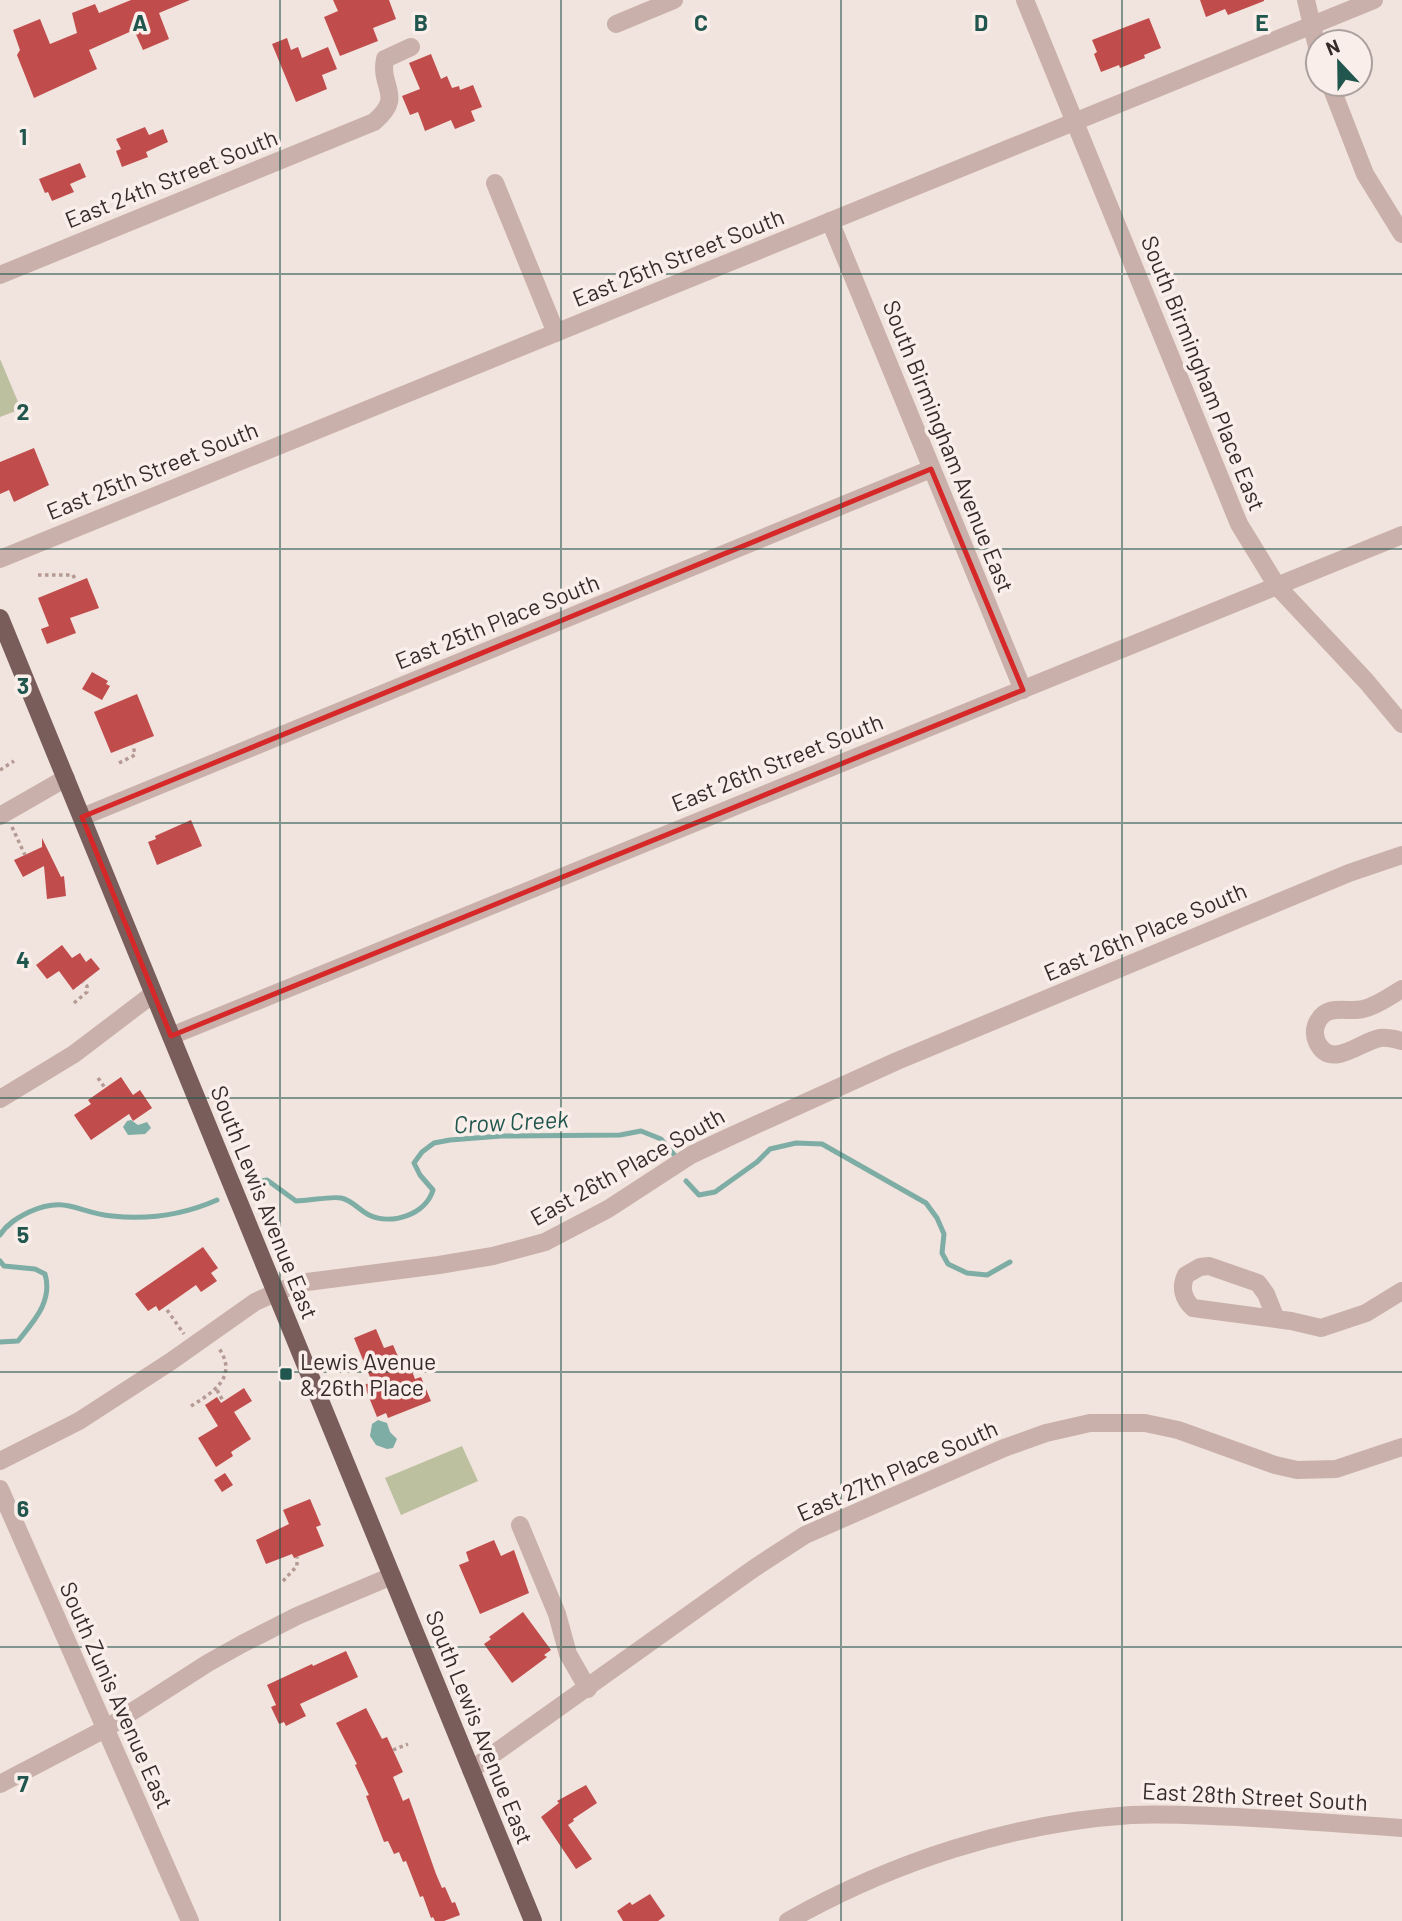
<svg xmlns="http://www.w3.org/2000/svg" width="1402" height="1921" viewBox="0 0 1402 1921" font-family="Barlow,sans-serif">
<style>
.green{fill:#bdc09e}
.water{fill:#7dada4}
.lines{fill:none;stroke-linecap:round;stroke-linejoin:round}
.stream{stroke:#7dada4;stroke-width:5}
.building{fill:#c14c4c}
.path{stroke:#b59a94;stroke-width:3.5;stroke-dasharray:3.5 3.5;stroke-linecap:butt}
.minor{stroke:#c9b0aa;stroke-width:18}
.major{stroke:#785d5b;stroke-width:18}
.marked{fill:none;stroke:#d62828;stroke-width:5;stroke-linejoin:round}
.grid{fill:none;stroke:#20564d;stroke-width:2;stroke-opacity:0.55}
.poi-dot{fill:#20564d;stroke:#f9eeea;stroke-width:2.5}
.labels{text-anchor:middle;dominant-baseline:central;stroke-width:7;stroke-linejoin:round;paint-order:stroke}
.street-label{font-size:23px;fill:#372a29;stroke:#f9eeea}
.poi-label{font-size:23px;fill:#372a29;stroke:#f9eeea;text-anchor:start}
.water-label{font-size:24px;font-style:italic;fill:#20564d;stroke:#f9eeea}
.grid-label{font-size:23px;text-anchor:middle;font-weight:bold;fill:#20564d;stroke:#f9eeea;stroke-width:7;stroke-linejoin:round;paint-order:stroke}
</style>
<rect width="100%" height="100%" fill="#f1e3dd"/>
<!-- green -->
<g class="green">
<polygon points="0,359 21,409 0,417"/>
<polygon points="462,1446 478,1481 401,1515 385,1478"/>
</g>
<!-- water -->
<g class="water">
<polygon points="131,1120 138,1125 147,1122 151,1128 145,1134 128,1135 123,1127 127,1121"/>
<polygon points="378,1420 387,1423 390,1432 397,1439 393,1448 387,1449 376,1445 370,1436 372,1424"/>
</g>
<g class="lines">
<!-- stream -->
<g class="stream">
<polyline points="686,1181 699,1195 715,1192 757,1162 770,1149 796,1143 822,1144 926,1203 937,1218 944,1234 942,1253 948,1264 967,1273 987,1275 1010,1262"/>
<path d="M255 1182 267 1180 296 1201C308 1201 331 1196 341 1198 352 1200 359 1210 369 1215 392 1226 426 1214 433 1190L420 1175 414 1163 422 1152 434 1143 450 1140 501 1136 620 1135 641 1131 661 1139 677 1158"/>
<path d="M0 1235C7 1224 17 1218 29 1212 67 1195 77 1213 112 1216 149 1220 183 1215 217 1200"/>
<path d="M0 1261 4 1266 35 1269 45 1274C53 1301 34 1321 18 1341L0 1342"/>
</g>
</g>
<!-- building -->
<g class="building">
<polygon points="131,0 190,0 159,13 169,39 143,50 134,30 89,50 97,69 34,98 17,55 20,50 13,30 40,19 50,44 77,33 72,13 95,4 99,13"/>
<polygon points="333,0 389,0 396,19 373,28 378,41 340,56 324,17 338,11"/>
<polygon points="1200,0 1264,0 1264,1 1228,15 1225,9 1206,17"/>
<polygon points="1149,18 1161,48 1144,55 1145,58 1120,68 1119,65 1101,72 1094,54 1097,52 1092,40"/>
<polygon points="287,38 291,50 298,47 302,58 328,47 337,69 322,75 327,89 296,102 272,44"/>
<polygon points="431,54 441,79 447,76 452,88 459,86 460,90 473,85 482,107 471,111 475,121 455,129 451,120 425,131 418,112 410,115 402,96 420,89 409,63"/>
<polygon points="145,127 149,135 163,129 168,142 146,152 148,157 122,167 116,151 121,149 116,139"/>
<polygon points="80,163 86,177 70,184 74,192 52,201 48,192 45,193 39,179"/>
<polygon points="34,448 49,485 14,502 9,490 0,494 0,462"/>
<polygon points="87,578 99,608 70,618 76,633 47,644 41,629 49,626 38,598"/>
<polygon points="92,672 108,681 106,684 110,686 102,700 82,689"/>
<polygon points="137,694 154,736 111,753 94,712"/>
<polygon points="191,820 202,846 157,865 148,842 156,839 155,836"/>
<polygon points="42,838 61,877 64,876 66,896 47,899 44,866 23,877 14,860 42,847"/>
<polygon points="62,945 72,958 80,953 86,962 91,958 100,969 73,990 59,971 47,979 36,965"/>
<polygon points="121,1077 133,1095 140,1090 152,1108 133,1121 129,1114 91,1140 74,1115 91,1104 88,1100"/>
<polygon points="203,1247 218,1268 211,1273 217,1281 201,1292 196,1285 159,1311 156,1306 148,1311 135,1294"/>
<polygon points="376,1329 384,1348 393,1345 403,1368 410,1366 415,1379 421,1377 431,1401 388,1418 386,1413 377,1417 364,1385 372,1382 354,1338"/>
<polygon points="244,1388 252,1401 234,1412 251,1439 231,1452 233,1456 216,1467 198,1438 218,1426 205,1405 217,1397 221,1403"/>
<polygon points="225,1473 233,1485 222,1492 214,1480"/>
<polygon points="310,1499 321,1525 316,1527 324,1546 294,1558 292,1554 266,1564 256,1540 289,1524 283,1510"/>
<polygon points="494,1540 501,1556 514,1550 529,1593 480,1614 459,1565 469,1561 466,1552"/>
<polygon points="523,1612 551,1650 544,1655 547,1657 512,1683 484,1644 491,1639 489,1637"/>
<polygon points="346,1651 358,1677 300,1704 306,1716 286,1726 284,1722 279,1724 271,1707 276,1705 267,1685 312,1664 313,1666"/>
<polygon points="366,1708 382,1739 387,1737 403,1772 393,1777 403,1801 409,1798 436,1874 442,1888 445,1887 452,1903 455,1902 460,1915 444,1921 435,1921 433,1917 431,1918 423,1896 420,1897 406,1861 403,1862 399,1852 394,1854 388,1841 384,1842 366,1796 369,1795 355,1765 357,1764 336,1723"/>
<polygon points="586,1785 597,1803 573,1819 574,1821 568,1825 592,1859 576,1869 541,1817 559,1803 557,1801"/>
<polygon points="650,1894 665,1916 658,1921 623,1921 617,1911 630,1902 632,1905"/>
</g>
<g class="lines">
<!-- path -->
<g class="path">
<polyline points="38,575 73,575 75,579"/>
<polyline points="119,763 135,755 133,745"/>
<polyline points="0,770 14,761"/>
<polyline points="12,827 25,855"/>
<polyline points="74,1003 87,992 87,986 83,982"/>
<polyline points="98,1078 105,1088"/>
<polyline points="167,1310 184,1334"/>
<polyline points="217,1390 223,1401"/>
<path d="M191 1406C214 1392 239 1376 218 1347"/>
<polyline points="283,1581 297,1566 297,1557"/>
<polyline points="393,1750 408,1744"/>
</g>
<!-- minor -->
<g class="minor">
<polyline points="1025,0 1239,524 1277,586 1366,681 1402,724"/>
<polyline points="1306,0 1318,51"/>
<polyline points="616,24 674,0"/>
<polyline points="1330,84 1365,174 1402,234"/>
<polyline points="495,183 556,333"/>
<polyline points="830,221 1023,690"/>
<path d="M0 275 374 122C405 96 379 88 385 59L411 47"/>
<polyline points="0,559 1374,0"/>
<polyline points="0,816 66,778"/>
<polyline points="82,817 931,469"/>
<path d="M1402 989C1390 996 1377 1006 1363 1009 1348 1013 1328 1003 1318 1021 1314 1028 1314 1035 1317 1042 1331 1071 1361 1041 1380 1038 1387 1037 1395 1039 1402 1041"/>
<polyline points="171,1036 1402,535"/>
<polyline points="0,1099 74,1054 153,994"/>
<path d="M1276 1319 1266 1294 1258 1283 1209 1266 1200 1267 1186 1275C1180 1287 1183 1299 1193 1308L1291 1321 1321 1328 1366 1313 1402 1291"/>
<polyline points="0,1461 79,1421 170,1362 255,1302 275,1293 299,1283 439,1265 493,1256 545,1242 608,1209 691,1155 727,1138 897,1061 1349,873 1402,855"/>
<polyline points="0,1489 190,1921"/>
<polyline points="520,1525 557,1614 568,1654 588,1689"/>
<polyline points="471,1770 753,1569 805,1535 1004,1448 1046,1433 1090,1423 1145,1423 1178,1430 1275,1465 1297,1470 1336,1469 1402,1447"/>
<polyline points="0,1784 105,1729 208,1663 242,1644 297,1616 392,1576"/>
<path d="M788 1921C892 1862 1011 1823 1131 1815 1166 1813 1202 1816 1237 1817 1292 1820 1347 1824 1402 1828"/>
</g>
<!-- major -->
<polyline class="major" points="0,618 533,1921"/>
</g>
<!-- marked area -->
<path class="marked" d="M931 469 1023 690 171 1036 82 817Z"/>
<!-- grid -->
<path class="grid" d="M280 0V1921M561 0V1921M841 0V1921M1122 0V1921M0 274H1402M0 549H1402M0 823H1402M0 1098H1402M0 1372H1402M0 1647H1402"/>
<!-- markers -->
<rect class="poi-dot" x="279" y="1367" width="14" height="14" rx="3.5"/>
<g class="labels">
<!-- street labels -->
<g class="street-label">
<text transform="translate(171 178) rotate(-22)">East 24th Street South</text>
<text transform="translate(678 257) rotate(-22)">East 25th Street South</text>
<text transform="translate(1204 373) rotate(68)">South Birmingham Place East</text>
<text transform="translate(949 446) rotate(68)">South Birmingham Avenue East</text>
<text transform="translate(152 470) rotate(-22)">East 25th Street South</text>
<text transform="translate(497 621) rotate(-22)">East 25th Place South</text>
<text transform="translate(777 762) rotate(-22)">East 26th Street South</text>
<text transform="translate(1145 931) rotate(-23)">East 26th Place South</text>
<text transform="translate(627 1166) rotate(-29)">East 26th Place South</text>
<text transform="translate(265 1202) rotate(68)">South Lewis Avenue East</text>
<text transform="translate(897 1470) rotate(-24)">East 27th Place South</text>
<text transform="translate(117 1695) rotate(66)">South Zunis Avenue East</text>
<text transform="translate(480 1727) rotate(68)">South Lewis Avenue East</text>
<text transform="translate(1255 1796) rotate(3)">East 28th Street South</text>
</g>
<!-- poi labels -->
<g class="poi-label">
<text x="300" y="1361">Lewis Avenue<tspan x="300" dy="26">&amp; 26th Place</tspan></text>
</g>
<!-- water labels -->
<g class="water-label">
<text transform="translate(511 1121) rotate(-3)">Crow Creek</text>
</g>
</g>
<g class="grid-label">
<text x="140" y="31">A</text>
<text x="421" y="31">B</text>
<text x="701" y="31">C</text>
<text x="981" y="31">D</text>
<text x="1262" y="31">E</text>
<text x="23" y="145">1</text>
<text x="23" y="420">2</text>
<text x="23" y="694">3</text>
<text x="23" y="968">4</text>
<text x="23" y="1243">5</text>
<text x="23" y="1517">6</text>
<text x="23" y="1792">7</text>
</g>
<!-- north arrow -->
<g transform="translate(1339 63) rotate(338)"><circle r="33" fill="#f9eeea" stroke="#aba09d" stroke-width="2"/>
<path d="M0-5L12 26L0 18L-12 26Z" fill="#20564d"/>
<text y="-10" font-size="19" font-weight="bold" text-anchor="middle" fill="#372a29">N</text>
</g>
</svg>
